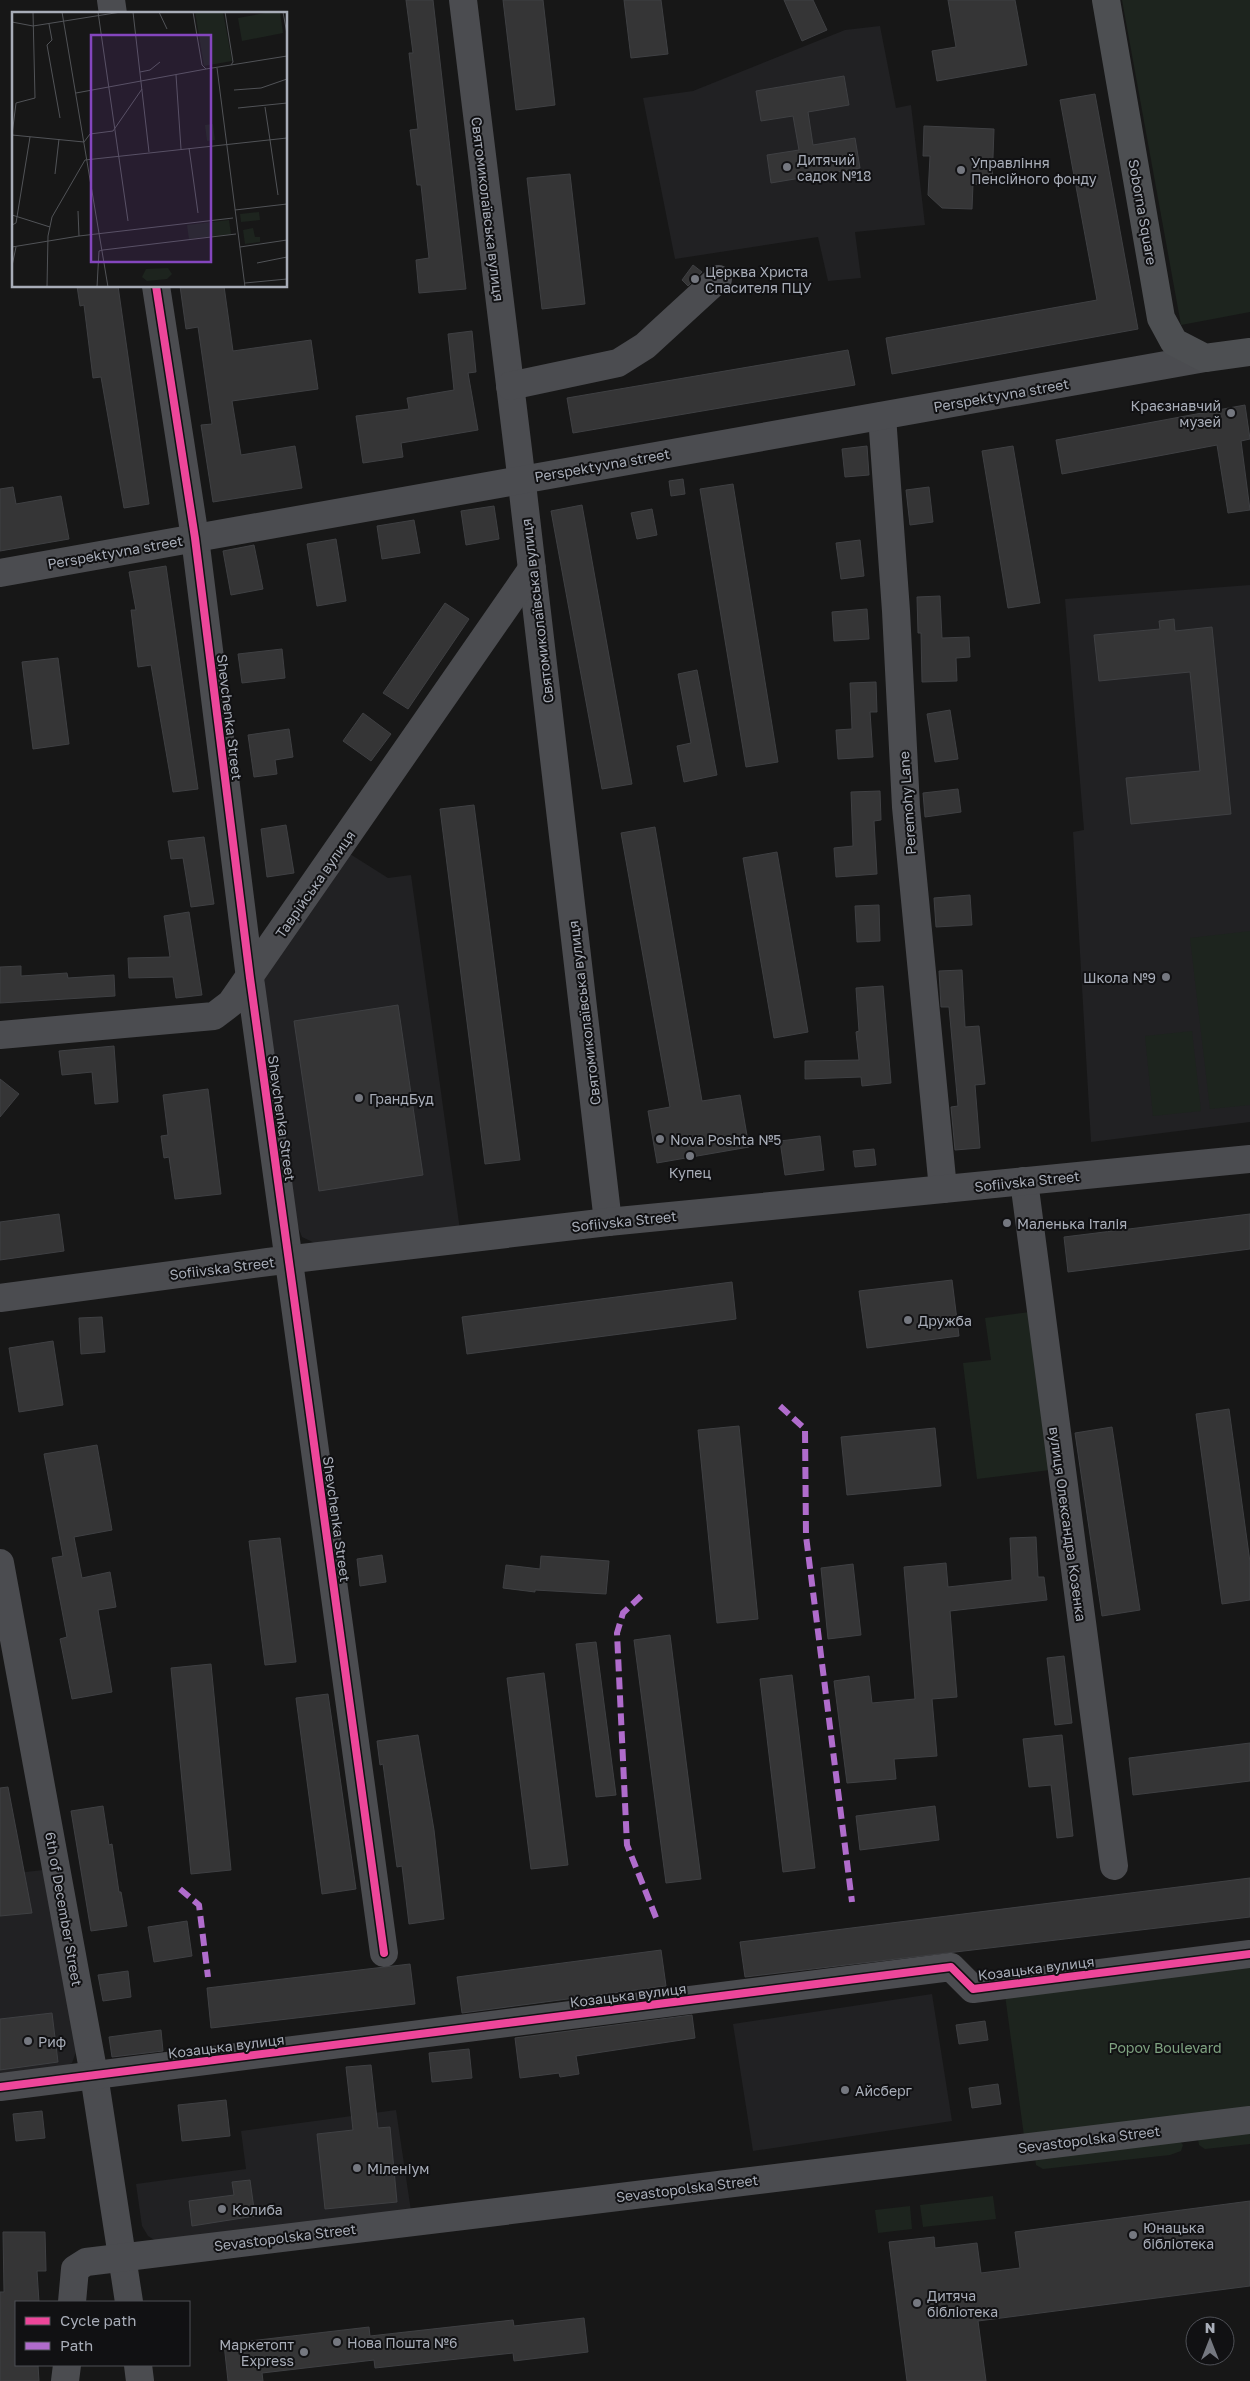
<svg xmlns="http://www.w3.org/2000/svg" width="1250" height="2381" viewBox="0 0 1250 2381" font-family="'Golos Text',sans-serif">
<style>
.built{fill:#212123}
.green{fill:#1d241e}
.building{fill:#353536;stroke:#3f4043}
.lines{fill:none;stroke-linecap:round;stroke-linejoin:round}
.minor{stroke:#4b4c50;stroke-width:28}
.major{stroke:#4d4f52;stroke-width:28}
.quiet{stroke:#b06ccc;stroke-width:6;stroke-dasharray:12 6;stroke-linecap:butt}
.cycleway-casing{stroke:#111113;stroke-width:11}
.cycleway{stroke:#ed469a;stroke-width:8}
.poi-dot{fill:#757880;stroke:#111113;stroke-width:2}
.labels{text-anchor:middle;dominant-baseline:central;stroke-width:4;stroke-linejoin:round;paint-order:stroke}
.poi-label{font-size:14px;fill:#a8adb8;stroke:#111113;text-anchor:start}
.street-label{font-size:14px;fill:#a8adb8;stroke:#111113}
.park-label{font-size:14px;fill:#7fa381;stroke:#111113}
.inset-road{fill:none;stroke:#515357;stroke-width:1}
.view{fill:#8446be;fill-opacity:0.15;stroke:#8446be;stroke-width:2.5}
.inset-edge{fill:none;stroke:#a8adb8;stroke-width:2.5}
</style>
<rect width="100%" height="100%" fill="#171717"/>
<!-- built -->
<g class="built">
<polygon points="880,26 896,108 911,105 925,225 855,232 861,278 828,281 818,237 675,259 643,98 693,91 845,30"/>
<polygon points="1250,585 1250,1122 1091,1142 1073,832 1084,830 1065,599"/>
<polygon points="350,854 388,878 411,875 460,1230 323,1247 302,1237 295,1219 262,1003 265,977"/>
<polygon points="43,1870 77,2049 72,2063 59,2070 0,2077 0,1875"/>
<polygon points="932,1994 952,2121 753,2151 733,2024"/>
<polygon points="396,2110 411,2211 156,2241 148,2236 142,2226 136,2184 246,2169 241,2131"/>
</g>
<!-- green -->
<g class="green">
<polygon points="1122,0 1250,0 1250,312 1181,325"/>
<polygon points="1250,931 1250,1105 1210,1109 1190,938"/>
<polygon points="1192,1031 1201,1111 1153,1116 1145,1036"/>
<polygon points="1030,1312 1050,1470 977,1479 963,1363 991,1360 985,1318"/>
<polygon points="1250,1964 1250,2109 1024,2136 1005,1995"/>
<polygon points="1250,2129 1250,2144 1205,2149 1199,2145 1198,2139"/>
<polygon points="1179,2140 1183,2145 1181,2151 1170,2155 1043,2169 1036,2165 1035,2158"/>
<polygon points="993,2196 996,2219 923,2227 920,2205"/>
<polygon points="910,2206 912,2229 878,2233 875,2210"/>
</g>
<!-- building -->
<g class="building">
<polygon points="406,0 433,0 466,289 419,293 416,260 429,258 421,185 417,185 410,130 418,129 409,53 413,53"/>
<polygon points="503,0 543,0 555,105 516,110"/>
<polygon points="624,0 661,0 668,54 631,58"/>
<polygon points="784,0 813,0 827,30 802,41"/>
<polygon points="948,0 1015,0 1027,65 937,81 932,51 956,47"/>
<polygon points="844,76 849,105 808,112 813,145 855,138 860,168 771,183 767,155 799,150 793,116 761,121 756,91"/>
<polygon points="1095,94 1138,329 892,374 886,338 1097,300 1060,100"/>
<polygon points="924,126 994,129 992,185 973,184 972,209 942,208 928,195 930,156 923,156"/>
<polygon points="570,174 585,304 542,309 527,178"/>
<polygon points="693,265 702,272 688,286 682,280"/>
<polygon points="77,286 118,286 149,504 124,508 101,377 93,378 84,305 80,306"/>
<polygon points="180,286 224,286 233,351 311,340 318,389 232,401 241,455 295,446 302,488 213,502 201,425 212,424 198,327 186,329"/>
<polygon points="472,331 476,372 468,373 478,430 401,443 403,457 363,463 356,416 409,409 407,398 454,390 448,334"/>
<polygon points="848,350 855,385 573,433 567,398"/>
<polygon points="1245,405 1250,439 1241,441 1250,510 1228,513 1217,445 1062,474 1056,440"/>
<polygon points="867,446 869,475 845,477 842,449"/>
<polygon points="1013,446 1040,603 1008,608 982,451"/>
<polygon points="683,479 685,494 671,496 669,481"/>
<polygon points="733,484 778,762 746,767 700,489"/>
<polygon points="13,487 16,504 61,496 69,539 0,551 0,489"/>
<polygon points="929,487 933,522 910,525 906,490"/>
<polygon points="582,505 632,784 602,789 551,511"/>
<polygon points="494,506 499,539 466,545 461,511"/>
<polygon points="652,509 657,535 637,539 631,513"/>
<polygon points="414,520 420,553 382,559 377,526"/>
<polygon points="336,539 346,601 317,606 307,544"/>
<polygon points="860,540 864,576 841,579 836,543"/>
<polygon points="254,545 263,589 231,595 223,551"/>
<polygon points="166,566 198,789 173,792 151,665 138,667 131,610 136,610 129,572"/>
<polygon points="940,596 942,638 969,637 970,657 956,658 957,681 922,682 921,633 918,633 917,597"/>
<polygon points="445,603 469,619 408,709 383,693"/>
<polygon points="867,609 869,639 834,641 832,612"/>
<polygon points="1174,619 1175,631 1212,627 1231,814 1131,824 1126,778 1200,771 1190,672 1099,681 1094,635 1160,629 1159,621"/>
<polygon points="282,649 285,678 242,683 238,654"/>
<polygon points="58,658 69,744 33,749 22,662"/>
<polygon points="697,670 717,775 684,782 677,746 691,743 678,674"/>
<polygon points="876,682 877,712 870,712 873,757 838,759 836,730 852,729 850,683"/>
<polygon points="950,710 958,759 935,762 927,714"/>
<polygon points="363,713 391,734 371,761 343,741"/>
<polygon points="289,729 293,757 275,760 277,774 254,777 248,735"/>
<polygon points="958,789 961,812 925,817 923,793"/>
<polygon points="880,791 881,820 874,821 877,874 836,877 834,848 853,846 851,792"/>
<polygon points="474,805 520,1160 485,1164 440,809"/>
<polygon points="286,825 294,873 267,877 261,829"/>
<polygon points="655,827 702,1101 740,1095 749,1147 657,1163 648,1111 670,1107 621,833"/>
<polygon points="204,837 214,904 191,907 183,858 171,859 168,841"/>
<polygon points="777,852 808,1032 774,1038 743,858"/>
<polygon points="970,895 972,925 936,927 934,898"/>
<polygon points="879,905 880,941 857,942 855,906"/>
<polygon points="189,912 202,995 176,998 173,977 129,978 128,958 170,957 164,916"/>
<polygon points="21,966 21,976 67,973 68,978 114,975 115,996 0,1003 0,967"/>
<polygon points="962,970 965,1027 979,1026 985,1084 975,1085 980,1148 955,1150 951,1107 958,1106 949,1007 941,1007 939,971"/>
<polygon points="883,986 891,1083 862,1086 861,1077 805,1079 805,1061 859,1060 856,1032 859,1031 856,988"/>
<polygon points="398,1005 423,1175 319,1191 294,1021"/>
<polygon points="114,1046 118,1102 95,1104 92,1072 62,1075 59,1051"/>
<polygon points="0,1079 19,1094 0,1117"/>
<polygon points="208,1089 221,1194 175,1199 169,1157 164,1158 161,1136 168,1135 163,1095"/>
<polygon points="820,1136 824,1170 785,1175 780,1141"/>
<polygon points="874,1149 876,1165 855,1167 853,1151"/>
<polygon points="59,1214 64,1251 0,1260 0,1222"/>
<polygon points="1250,1214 1250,1249 1068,1272 1064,1237"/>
<polygon points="952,1280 959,1336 867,1348 859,1291"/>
<polygon points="732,1282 736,1319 467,1354 462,1317"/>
<polygon points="102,1317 105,1352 81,1354 79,1318"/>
<polygon points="53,1341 63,1405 19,1412 9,1348"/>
<polygon points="1229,1409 1250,1562 1250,1600 1222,1604 1196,1414"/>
<polygon points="739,1426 758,1619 717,1623 698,1430"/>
<polygon points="1112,1427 1140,1610 1102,1616 1075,1433"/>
<polygon points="935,1428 941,1486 847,1495 841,1437"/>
<polygon points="97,1445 112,1530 74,1537 82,1578 110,1572 116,1607 98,1610 112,1692 72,1699 60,1639 67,1637 52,1558 63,1556 44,1454"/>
<polygon points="1036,1537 1038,1577 1044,1577 1047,1600 950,1611 957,1697 932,1699 937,1756 894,1759 896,1779 847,1783 834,1681 869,1676 872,1703 915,1699 904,1567 946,1563 948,1587 1012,1580 1010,1538"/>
<polygon points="280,1538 296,1662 265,1665 249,1541"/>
<polygon points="382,1555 386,1582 360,1586 357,1559"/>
<polygon points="541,1556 609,1561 606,1594 535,1590 535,1592 503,1588 506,1565 540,1569"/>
<polygon points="853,1564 861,1635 828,1639 821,1568"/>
<polygon points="670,1635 701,1879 666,1883 634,1640"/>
<polygon points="596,1642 616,1795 596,1797 576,1644"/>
<polygon points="1064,1656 1072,1723 1055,1725 1047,1658"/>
<polygon points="211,1664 231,1870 191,1874 171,1668"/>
<polygon points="544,1673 568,1865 531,1869 507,1678"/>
<polygon points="792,1675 815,1868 783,1872 760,1679"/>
<polygon points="328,1694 356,1889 322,1894 296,1698"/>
<polygon points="418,1735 434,1830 444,1919 409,1924 402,1866 397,1867 383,1764 380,1765 377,1741"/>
<polygon points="1062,1735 1073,1836 1057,1838 1051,1785 1029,1787 1023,1739"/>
<polygon points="1250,1743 1250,1781 1133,1795 1129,1758"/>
<polygon points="8,1787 32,1913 0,1916 0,1788"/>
<polygon points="103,1806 109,1845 112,1844 119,1892 121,1892 127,1926 91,1931 71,1811"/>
<polygon points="935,1806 939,1840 860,1850 856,1816"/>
<polygon points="1250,1878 1250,1917 745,1977 740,1942"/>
<polygon points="187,1921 192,1956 154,1962 148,1927"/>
<polygon points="661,1950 666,1986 462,2013 457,1977"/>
<polygon points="410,1964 415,2004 211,2028 207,1988"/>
<polygon points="128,1971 131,1997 103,2001 98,1975"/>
<polygon points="52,2013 58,2062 0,2070 0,2019"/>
<polygon points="692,2015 695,2038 576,2056 579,2074 560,2077 559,2073 520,2078 515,2038"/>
<polygon points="985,2021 988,2040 959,2044 956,2025"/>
<polygon points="161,2030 163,2051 112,2057 109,2037"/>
<polygon points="469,2049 472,2078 432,2082 429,2053"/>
<polygon points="371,2065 378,2128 390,2127 397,2202 325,2209 317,2134 353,2130 346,2067"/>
<polygon points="998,2084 1001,2104 972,2108 969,2088"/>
<polygon points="226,2100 230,2136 182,2141 178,2105"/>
<polygon points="42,2111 45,2138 16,2141 13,2114"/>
<polygon points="250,2180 255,2216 192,2226 189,2201 234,2195 232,2182"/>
<polygon points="1250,2201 1250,2286 978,2321 986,2381 907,2381 889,2242 934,2237 935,2248 977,2243 981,2273 1020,2268 1015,2232"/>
<polygon points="3,2232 45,2232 46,2271 37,2271 39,2302 16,2302 16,2365 38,2365 39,2381 0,2381 0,2292 4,2292"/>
<polygon points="584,2318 588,2352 514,2361 513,2353 375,2368 374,2360 262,2373 263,2381 228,2381 224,2344 369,2327 370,2336 513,2320 514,2326"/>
</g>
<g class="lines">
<!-- minor -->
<g class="minor">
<polyline points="111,0 113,14"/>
<polyline points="463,0 519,458 608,1222"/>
<polyline points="156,286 195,538 250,978 384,1953"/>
<polyline points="510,386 618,363 645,346 718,279"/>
<polyline points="882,416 896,611 906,807 943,1189"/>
<polyline points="0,573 1205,358"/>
<polyline points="0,1035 214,1016 231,1003 532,569"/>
<polyline points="1024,1181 1114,1866"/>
<polyline points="0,1298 268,1262 608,1222 1250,1159"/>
<polyline points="0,1563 94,2075 129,2302"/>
<polyline points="0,2087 951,1967 973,1989 1250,1954"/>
<polyline points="72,2302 75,2269 86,2262 1250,2120"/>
<polyline points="138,2365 140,2381"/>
<polyline points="65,2381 67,2365"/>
</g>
<!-- major -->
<polyline class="major" points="1106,0 1161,318 1174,342 1205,358 1250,352"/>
<!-- quiet -->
<g class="quiet">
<polyline points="780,1406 805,1429 806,1536 852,1902"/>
<polyline points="641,1596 623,1613 617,1633 627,1845 657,1920"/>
<polyline points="180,1889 199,1905 208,1977"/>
</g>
<defs>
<g id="cycleway">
<polyline points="156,286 195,538 250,978 384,1953"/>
<polyline points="0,2087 951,1967 973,1989 1250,1954"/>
</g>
</defs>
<!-- cycleway casing -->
<use href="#cycleway" class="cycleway-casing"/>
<!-- cycleway -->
<use href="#cycleway" class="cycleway"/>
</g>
<!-- markers -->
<g class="poi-dot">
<circle cx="787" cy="167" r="5"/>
<circle cx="961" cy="170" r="5"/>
<circle cx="695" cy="279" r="5"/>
<circle cx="1231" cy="413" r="5"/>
<circle cx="1166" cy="977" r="5"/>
<circle cx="359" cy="1098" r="5"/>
<circle cx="660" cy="1139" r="5"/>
<circle cx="690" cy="1156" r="5"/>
<circle cx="1007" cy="1223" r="5"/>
<circle cx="908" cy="1320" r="5"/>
<circle cx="28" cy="2041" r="5"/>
<circle cx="845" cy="2090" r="5"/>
<circle cx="357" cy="2168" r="5"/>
<circle cx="222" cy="2209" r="5"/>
<circle cx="1133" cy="2235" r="5"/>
<circle cx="917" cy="2303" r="5"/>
<circle cx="337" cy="2342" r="5"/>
<circle cx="304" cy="2352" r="5"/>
</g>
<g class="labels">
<!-- poi labels -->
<g class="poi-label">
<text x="797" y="159">Дитячий<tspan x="797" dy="16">садок №18</tspan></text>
<text x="971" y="162">Управління<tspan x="971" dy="16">Пенсійного фонду</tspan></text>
<text x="705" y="271">Церква Христа<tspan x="705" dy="16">Спасителя ПЦУ</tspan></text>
<text x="1221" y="405" text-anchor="end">Краєзнавчий<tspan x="1221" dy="16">музей</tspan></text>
<text x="1156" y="977" text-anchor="end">Школа №9</text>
<text x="369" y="1098">ГрандБуд</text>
<text x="670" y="1139">Nova Poshta №5</text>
<text x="690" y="1172" text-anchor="middle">Купец</text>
<text x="1017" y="1223">Маленька Італія</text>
<text x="918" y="1320">Дружба</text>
<text x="38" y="2041">Риф</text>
<text x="855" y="2090">Айсберг</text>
<text x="367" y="2168">Міленіум</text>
<text x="232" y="2209">Колиба</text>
<text x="1143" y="2227">Юнацька<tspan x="1143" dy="16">бібліотека</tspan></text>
<text x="927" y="2295">Дитяча<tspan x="927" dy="16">бібліотека</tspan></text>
<text x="347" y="2342">Нова Пошта №6</text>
<text x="294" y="2344" text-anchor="end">Маркетопт<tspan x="294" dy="16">Express</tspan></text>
</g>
<!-- street labels -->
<g class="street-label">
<text transform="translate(488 209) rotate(83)">Святомиколаївська вулиця</text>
<text transform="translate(1143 212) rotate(80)">Soborna Square</text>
<text transform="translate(1001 395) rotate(-10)">Perspektyvna street</text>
<text transform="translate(602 465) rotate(-10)">Perspektyvna street</text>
<text transform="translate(115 552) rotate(-10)">Perspektyvna street</text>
<text transform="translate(537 611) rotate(-97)">Святомиколаївська вулиця</text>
<text transform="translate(230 717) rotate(83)">Shevchenka Street</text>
<text transform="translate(907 803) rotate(-94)">Peremohy Lane</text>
<text transform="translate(315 884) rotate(-55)">Таврійська вулиця</text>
<text transform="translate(584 1013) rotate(-97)">Святомиколаївська вулиця</text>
<text transform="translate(282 1118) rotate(82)">Shevchenka Street</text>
<text transform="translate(1027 1181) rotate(-6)">Sofiivska Street</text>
<text transform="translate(624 1221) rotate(-6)">Sofiivska Street</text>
<text transform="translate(222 1268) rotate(-7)">Sofiivska Street</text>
<text transform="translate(337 1519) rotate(82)">Shevchenka Street</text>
<text transform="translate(1068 1524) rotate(82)">вулиця Олександра Козенка</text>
<text transform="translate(64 1909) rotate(80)">6th of December Street</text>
<text transform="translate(1036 1968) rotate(-7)">Козацька вулиця</text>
<text transform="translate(628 1995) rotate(-7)">Козацька вулиця</text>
<text transform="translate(226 2046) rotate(-7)">Козацька вулиця</text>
<text transform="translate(1089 2139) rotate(-7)">Sevastopolska Street</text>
<text transform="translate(687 2188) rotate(-7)">Sevastopolska Street</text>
<text transform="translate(285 2237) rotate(-7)">Sevastopolska Street</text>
</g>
<!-- park labels -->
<g class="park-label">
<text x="1165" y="2047">Popov Boulevard</text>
</g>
</g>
<!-- overview -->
<g transform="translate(12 12)">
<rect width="275" height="275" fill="#171717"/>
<path d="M183 0H211L220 49 192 54ZM258 0H268L271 21 230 29 226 6ZM201 112 203 128 195 129 193 113ZM247 200 248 208 229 210 228 202ZM217 208 219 222 177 227 175 213ZM241 216 243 225H248V230L233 232 231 218ZM156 256 160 262 155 267 135 269 130 265 134 257Z" fill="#1d241e"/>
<path class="inset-road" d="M50 0 96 275M86 0 116 209M121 0 137 140M147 0 155 17M181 0 190 53 194 57 219 53 221 50 213 0M271 0 275 22M0 10 21 14 109 0M37 12 40 28 35 33 48 106M219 53 275 44M205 56 233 275M128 60 138 58 148 50M164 63 169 137M222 78 249 76 275 67M64 81 194 57M253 95 258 128M226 96 275 91M0 123 4 91 23 86 21 0M0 123 72 130M258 128 266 183M72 130 78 122 101 119 130 77M177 136 186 201M43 162 47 127M223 198 275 192M66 199 67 224M0 203 38 215M0 213 4 211 18 125M0 235 67 224 221 206M228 235 275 228M91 238 224 222M245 251 275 245M0 254 4 235M233 271 275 267M35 275 36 224 40 205 73 148 275 126M85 275 87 239 91 238"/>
<path class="view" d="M79 23H199V250H79Z"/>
<rect width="275" height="275" class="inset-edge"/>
</g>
<!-- legend -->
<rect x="15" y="2301" width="175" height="65" fill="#111113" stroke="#4d4f55"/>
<rect x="25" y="2317" width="25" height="8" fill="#ed469a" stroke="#4d4f55"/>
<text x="60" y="2326" font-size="15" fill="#a8adb8">Cycle path</text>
<rect x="25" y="2342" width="25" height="8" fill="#b06ccc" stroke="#4d4f55"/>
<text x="60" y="2351" font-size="15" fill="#a8adb8">Path</text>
<!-- north arrow -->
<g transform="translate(1210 2341)"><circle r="24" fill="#111113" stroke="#4d4f55"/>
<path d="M0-4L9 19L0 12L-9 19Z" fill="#757880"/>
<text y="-8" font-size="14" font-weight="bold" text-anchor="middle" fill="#a8adb8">N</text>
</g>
</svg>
